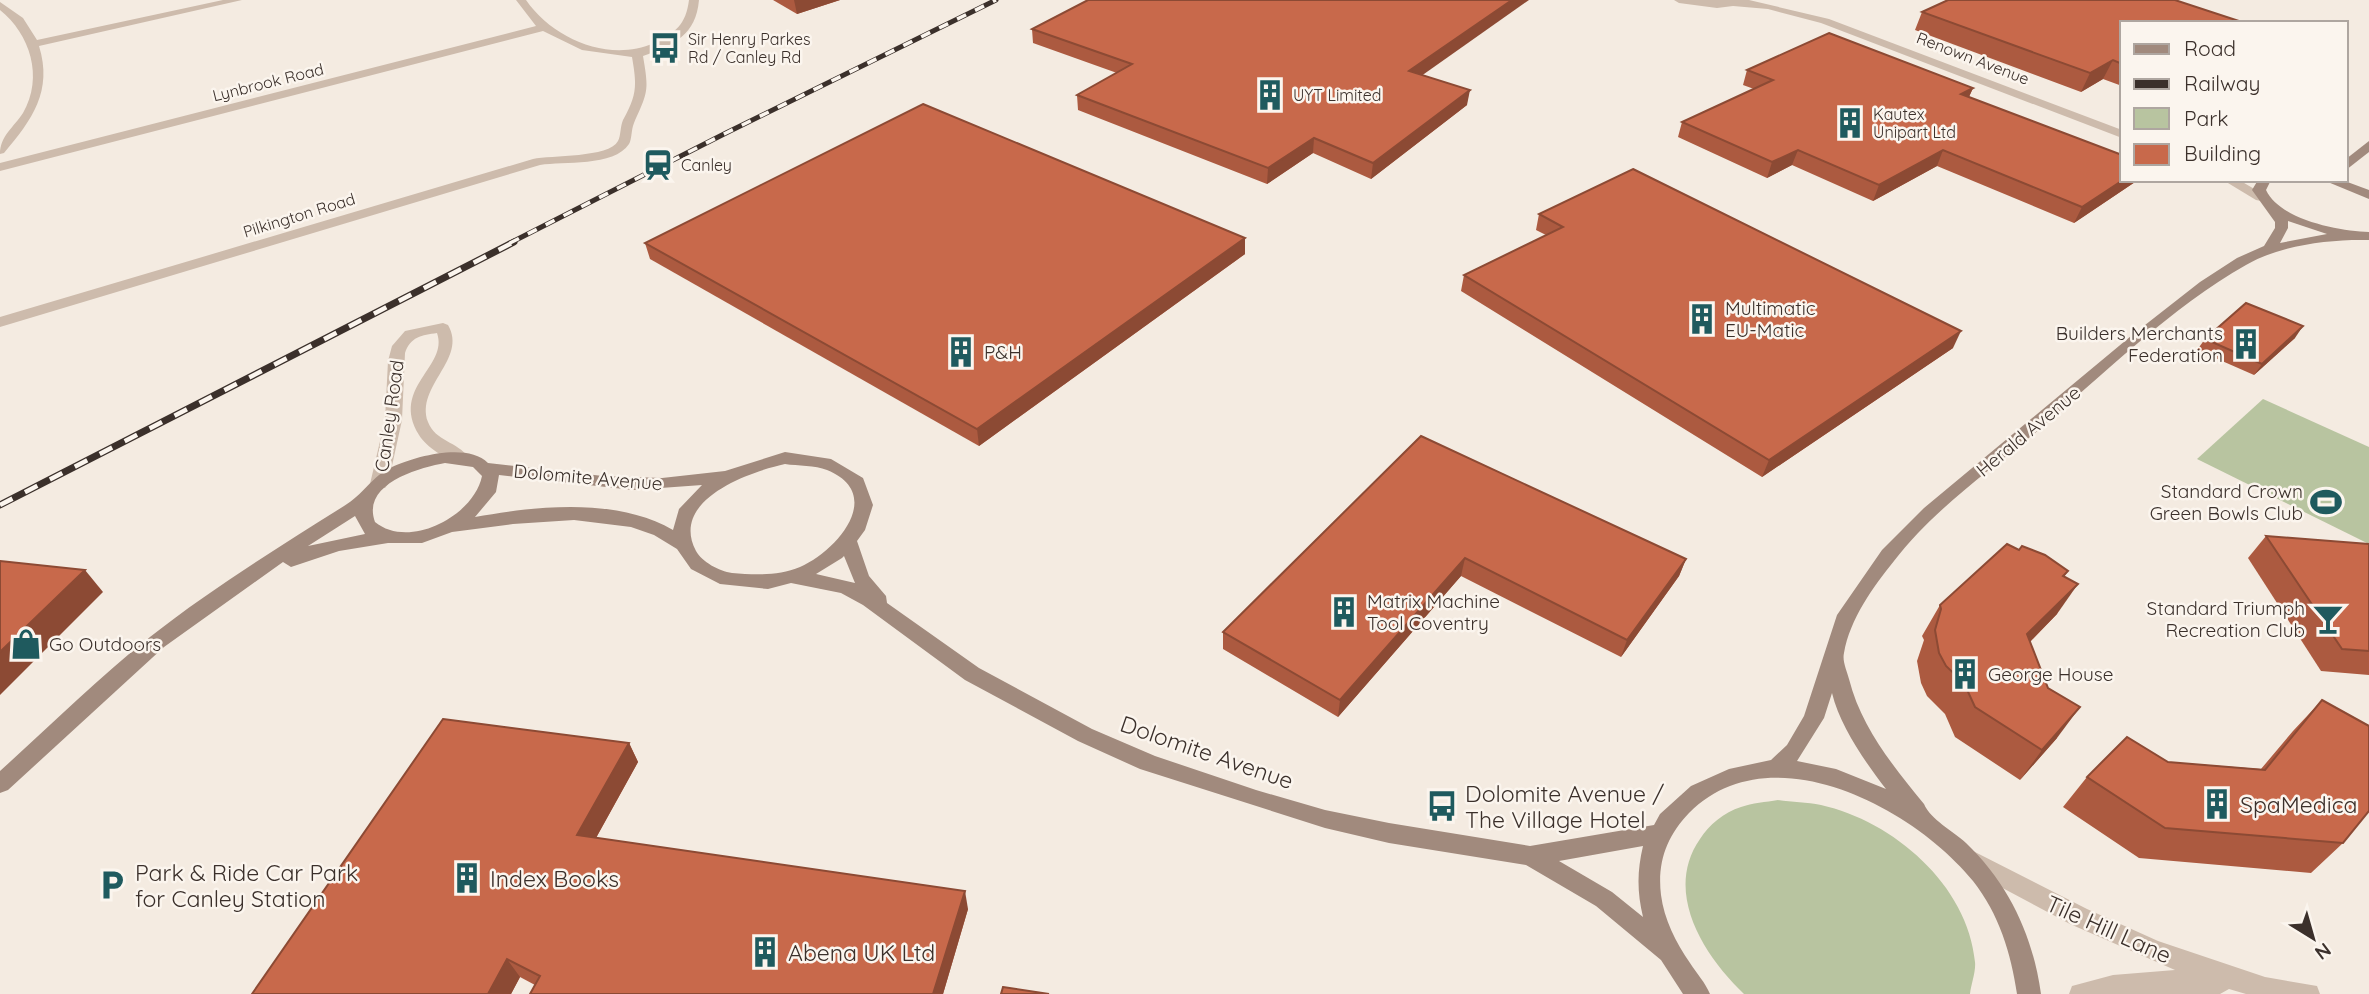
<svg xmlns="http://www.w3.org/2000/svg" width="2369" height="994" viewBox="0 0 2369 994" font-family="Quicksand,sans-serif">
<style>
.green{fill:#b8c4a0}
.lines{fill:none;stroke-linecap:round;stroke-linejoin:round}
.street{fill:#cdbbac;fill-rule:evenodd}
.secondary{fill:#a18a7d;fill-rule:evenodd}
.rail-far1-casing{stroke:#3b302b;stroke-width:5}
.rail-casing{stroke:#3b302b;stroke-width:7}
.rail-far1{stroke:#fbf5ee;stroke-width:3.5;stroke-dasharray:10;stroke-linecap:butt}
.rail{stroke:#fbf5ee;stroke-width:4.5;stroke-dasharray:14;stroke-linecap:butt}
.wall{fill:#ac5a40}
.shaded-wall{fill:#8c4a34}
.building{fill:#c8694b;stroke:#8c4a34;stroke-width:2}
.labels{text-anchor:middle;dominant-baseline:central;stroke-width:5;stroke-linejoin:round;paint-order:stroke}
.far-poi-label{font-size:16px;fill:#3b302b;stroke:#fbf5ee;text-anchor:start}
.far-street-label{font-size:16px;fill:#3b302b;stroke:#fbf5ee}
.poi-label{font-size:19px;fill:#3b302b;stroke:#fbf5ee;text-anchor:start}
.street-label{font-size:19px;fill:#3b302b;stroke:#fbf5ee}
.near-street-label{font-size:23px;fill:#3b302b;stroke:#fbf5ee}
.near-poi-label{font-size:23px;fill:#3b302b;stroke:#fbf5ee;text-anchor:start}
</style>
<rect width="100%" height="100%" fill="#f4ebe1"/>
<!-- green -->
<g class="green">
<polygon points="2263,399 2369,447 2369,544 2197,459"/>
<path d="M1778 800C1792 802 1807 802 1821 805 1893 821 1968 885 1975 962 1976 972 1971 984 1970 994H1744C1704 956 1663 892 1700 839 1709 825 1724 812 1741 807 1752 803 1766 802 1778 800Z"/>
</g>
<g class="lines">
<!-- street -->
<g class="street">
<path d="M223 0H242L39 46C53 91 32 120 4 153L0 154C0 136 14 127 23 113 44 77 30 34 0 10V2L23 18 37 40Z"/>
<path d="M516 0H526C553 39 609 63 654 43 676 33 686 24 689 0H699C696 35 674 45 643 56 649 91 648 92 634 123 631 130 632 139 629 144 614 167 563 161 540 165L0 327V317L533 159C551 155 609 158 618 141 621 135 620 127 623 120 637 95 637 86 632 57L582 50 543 31 0 171V163L536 26Z"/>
<polygon points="1674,0 1749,0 1829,19 2122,130 2122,138 1821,23 1768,9 1733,6 1717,8 1679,3"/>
<polygon points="2223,180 2239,180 2268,197 2261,201 2256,200"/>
<path d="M443 323 448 325C468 359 415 386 428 422 435 441 458 442 468 457L460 463C446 459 427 448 419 435 390 387 449 367 437 333 422 335 410 337 405 353L402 420 388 484 385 488H373L370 484 385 420 388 361 392 346 405 331Z"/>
<polygon points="1973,851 2087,909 2158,941 2265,977 2317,986 2320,994 2246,994 2229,989 2220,994 2069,994 2072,986 2113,975 2175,970 2070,924 1965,868 1962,861 1965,854"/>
</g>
<!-- secondary -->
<g class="secondary">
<polygon points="2369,141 2369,152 2346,170 2346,159"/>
<path d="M2258 180H2271L2266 190C2280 220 2339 231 2369 232V240C2330 239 2280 245 2246 265 2173 306 2099 378 2035 433 1987 473 1932 511 1894 561 1873 587 1850 619 1844 653 1842 661 1847 671 1849 679 1861 727 1893 766 1924 804 1931 820 1952 830 1966 843 2009 884 2033 936 2041 994H2017C2011 953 1999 914 1973 881 1914 808 1770 731 1689 813 1667 836 1657 862 1661 895 1664 919 1676 943 1690 963 1697 974 1705 982 1710 994H1683L1661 960 1596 906 1526 865 1389 843 1325 828 1140 769 1078 741 965 680 863 605 841 593 791 583 768 589 720 584 691 569 677 549 654 535 631 527 574 520 513 524 452 532 422 543H388L339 551 291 567 283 562 164 647 8 790 0 793V771C50 726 98 678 150 637 211 589 279 547 344 506 363 495 372 476 392 467 415 456 468 442 488 463L603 476 662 478 725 471 785 452 831 459 863 478 873 505 865 530 857 541 869 576 886 596 887 603 979 668 1092 729 1155 756 1256 790 1325 810 1389 823 1530 846 1654 825 1660 814 1691 786 1729 769 1771 760 1787 745 1804 716 1837 615 1882 550 1924 508 2131 336 2200 282 2237 258 2264 246 2275 228V222L2252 190ZM2288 221 2327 234 2280 243 2288 228ZM445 463 473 467 482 476C474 516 409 550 375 522 361 484 418 468 445 463ZM785 464C798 466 815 465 827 470 886 494 837 551 800 567 778 576 755 575 732 573 719 571 702 562 696 551 669 500 749 472 785 464ZM499 475 633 490 702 485 679 509 673 530C616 497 536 506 475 517L496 492ZM355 516 365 534 308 546ZM844 556 855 583 816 574 842 558ZM1832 693C1840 726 1865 762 1886 789L1836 769 1797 761 1824 718ZM1643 846C1637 871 1637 892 1643 917L1612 892 1559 861Z"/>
<polygon points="2323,180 2342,180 2369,190 2369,199"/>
</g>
<defs>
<polyline id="rail-far1" points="510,243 726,133 996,0"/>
<polyline id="rail" points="0,505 514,242"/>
</defs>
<!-- rail-far1 casing -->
<use href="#rail-far1" class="rail-far1-casing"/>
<!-- rail casing -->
<use href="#rail" class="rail-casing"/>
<!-- rail-far1 -->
<use href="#rail-far1" class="rail-far1"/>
<!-- rail -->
<use href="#rail" class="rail"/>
</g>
<!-- wall -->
<g class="wall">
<polygon points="773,0 840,0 797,14"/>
<polygon points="1922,12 2122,23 2122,86 2103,79 2081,92 1915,30"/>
<polygon points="1032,29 1422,75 1467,105 1371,179 1313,153 1267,184 1078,110 1077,95 1117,73 1033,43"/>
<polygon points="1747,70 1973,88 1969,97 2122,180 2138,180 2074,223 1937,166 1873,201 1792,165 1767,178 1678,137 1682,122 1754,89 1743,85"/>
<polygon points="1539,214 1953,348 1762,477 1461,291 1464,275 1546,235 1536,230"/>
<polygon points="645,243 1245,254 979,446 650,259"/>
<polygon points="2295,338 2254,375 2197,350 2205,339"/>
<polygon points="1421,436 1686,559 1679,576 1621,657 1461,576 1338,717 1223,649 1223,632"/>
<polygon points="2266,536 2369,544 2369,675 2321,671 2248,558"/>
<polygon points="2019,550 2068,571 2064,577 2057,614 2030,642 2057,738 2020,780 1955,737 1945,714 1927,696 1921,683 1917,661 1924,640 1922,636 1940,605"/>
<polygon points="2322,700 2343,843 2311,873 2139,858 2063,807 2087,777 2168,762 2261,769 2293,731"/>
<polygon points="629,743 638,762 596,838 968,909 943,994 530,994 535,985 520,977 511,994 252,994"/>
</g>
<!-- shaded-wall -->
<g class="shaded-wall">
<polygon points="794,0 840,0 797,14"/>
<polygon points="1512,0 1529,0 1407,86 1409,71"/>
<polygon points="2113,60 2103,79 2081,92 2090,73"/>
<polygon points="1973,88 1966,103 1961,94"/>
<polygon points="1470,90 1467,105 1371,179 1373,163"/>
<polygon points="1314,138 1313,153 1267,184 1268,168"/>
<polygon points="1798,150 1792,165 1767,178 1772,162"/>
<polygon points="1943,150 1937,166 1873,201 1879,185"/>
<polygon points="2123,180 2138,180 2074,223 2082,207"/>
<polygon points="1245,238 1245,254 979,446 977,429"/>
<polygon points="2303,326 2295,338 2254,375 2262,364"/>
<polygon points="1961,331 1953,348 1762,477 1769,460"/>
<polygon points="1465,558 1461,576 1338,717 1340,700"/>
<polygon points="1686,559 1679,576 1621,657 1627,640"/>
<polygon points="85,570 103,592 0,695 0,652"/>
<polygon points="2078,584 2057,614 2007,665 2027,634"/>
<polygon points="2080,707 2057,738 2020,780 2042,750"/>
<polygon points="629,743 638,762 587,854 577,835"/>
<polygon points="965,891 968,909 943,994 933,994"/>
<polygon points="507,959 520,977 511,994 488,994"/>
</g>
<!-- building -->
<g class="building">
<polygon points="1088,0 1512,0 1409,71 1470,90 1373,163 1314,138 1268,168 1077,95 1132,64 1032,29"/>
<polygon points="1948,0 2175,0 2245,23 2122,23 2122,64 2113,60 2090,73 1922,12"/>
<polygon points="1829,33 1973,88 1961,94 2122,155 2122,180 2123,180 2082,207 1943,150 1879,185 1798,150 1772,162 1682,122 1773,80 1747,70"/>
<polygon points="923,104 1245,238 977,429 645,243"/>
<polygon points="1633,169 1961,331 1769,460 1464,275 1563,227 1539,214"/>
<polygon points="2246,303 2303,326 2262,364 2205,339"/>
<polygon points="1421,436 1686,559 1627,640 1465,558 1340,700 1223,632"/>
<polygon points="2266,536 2369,544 2369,651 2342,649"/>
<polygon points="2007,544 2019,550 2022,546 2045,555 2068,571 2063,576 2078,584 2027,634 2048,688 2080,707 2042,750 1975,707 1964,683 1946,666 1939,653 1935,630 1941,609 1940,605"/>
<polygon points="0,561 85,570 0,652"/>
<polygon points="2322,700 2369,726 2369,811 2343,843 2165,828 2087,777 2127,737 2168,762 2265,770"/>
<polygon points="443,719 629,743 577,835 965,891 933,994 530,994 540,976 507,959 488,994 252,994"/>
<polygon points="1003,987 1049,994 1001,994"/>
</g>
<!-- icons -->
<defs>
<symbol id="bus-bare" viewBox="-9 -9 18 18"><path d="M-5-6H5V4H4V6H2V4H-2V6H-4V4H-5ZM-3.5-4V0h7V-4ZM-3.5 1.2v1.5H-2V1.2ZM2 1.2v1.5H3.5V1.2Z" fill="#1f5a5e" stroke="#fbf5ee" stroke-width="2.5" paint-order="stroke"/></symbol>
<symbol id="building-bare" viewBox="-9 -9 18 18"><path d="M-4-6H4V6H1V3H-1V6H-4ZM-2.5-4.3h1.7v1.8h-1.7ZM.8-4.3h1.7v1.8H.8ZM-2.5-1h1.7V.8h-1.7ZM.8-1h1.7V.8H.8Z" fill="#1f5a5e" stroke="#fbf5ee" stroke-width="2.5" paint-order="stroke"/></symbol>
<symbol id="station-bare" viewBox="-9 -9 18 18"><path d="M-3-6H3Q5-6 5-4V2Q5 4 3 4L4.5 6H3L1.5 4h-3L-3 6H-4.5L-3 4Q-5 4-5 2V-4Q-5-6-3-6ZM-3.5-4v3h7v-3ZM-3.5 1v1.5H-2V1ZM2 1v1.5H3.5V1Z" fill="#1f5a5e" stroke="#fbf5ee" stroke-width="2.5" paint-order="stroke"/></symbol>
<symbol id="stadium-bare" viewBox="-9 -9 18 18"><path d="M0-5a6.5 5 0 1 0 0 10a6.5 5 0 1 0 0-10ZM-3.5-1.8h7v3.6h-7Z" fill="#1f5a5e" stroke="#fbf5ee" stroke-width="2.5" paint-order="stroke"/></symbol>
<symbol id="bar-bare" viewBox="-9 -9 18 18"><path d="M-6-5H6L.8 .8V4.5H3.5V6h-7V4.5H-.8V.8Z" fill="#1f5a5e" stroke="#fbf5ee" stroke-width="2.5" paint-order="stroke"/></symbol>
<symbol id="shop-bare" viewBox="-9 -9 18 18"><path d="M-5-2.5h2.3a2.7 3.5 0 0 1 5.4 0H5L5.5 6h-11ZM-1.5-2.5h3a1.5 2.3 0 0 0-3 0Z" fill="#1f5a5e" stroke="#fbf5ee" stroke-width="2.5" paint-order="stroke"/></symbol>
<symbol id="parking-bare" viewBox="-9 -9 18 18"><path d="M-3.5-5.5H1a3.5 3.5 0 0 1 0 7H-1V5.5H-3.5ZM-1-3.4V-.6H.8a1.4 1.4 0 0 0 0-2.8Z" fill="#1f5a5e" stroke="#fbf5ee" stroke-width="2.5" paint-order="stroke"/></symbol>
</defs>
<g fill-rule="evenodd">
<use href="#bus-bare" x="643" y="26" width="44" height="44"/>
<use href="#building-bare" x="1248" y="73" width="44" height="44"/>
<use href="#building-bare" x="1828" y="101" width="44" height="44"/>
<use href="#station-bare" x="636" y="143" width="44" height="44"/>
<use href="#building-bare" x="1680" y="297" width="44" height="44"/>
<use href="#building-bare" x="2224" y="322" width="44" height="44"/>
<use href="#building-bare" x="939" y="330" width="44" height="44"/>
<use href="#stadium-bare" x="2304" y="480" width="44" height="44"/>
<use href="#building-bare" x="1322" y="590" width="44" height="44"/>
<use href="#bar-bare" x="2306" y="597" width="44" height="44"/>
<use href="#shop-bare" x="4" y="622" width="44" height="44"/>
<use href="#building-bare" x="1943" y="652" width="44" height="44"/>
<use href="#building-bare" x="2195" y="782" width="44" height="44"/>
<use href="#bus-bare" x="1420" y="784" width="44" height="44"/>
<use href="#building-bare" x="445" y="856" width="44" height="44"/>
<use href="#parking-bare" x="90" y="863" width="44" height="44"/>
<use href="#building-bare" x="743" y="930" width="44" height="44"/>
</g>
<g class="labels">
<!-- far-poi labels -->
<g class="far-poi-label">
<text x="688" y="39">Sir Henry Parkes<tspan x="688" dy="18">Rd / Canley Rd</tspan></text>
<text x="1293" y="95">UYT Limited</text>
<text x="1873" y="114">Kautex<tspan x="1873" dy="18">Unipart Ltd</tspan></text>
<text x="681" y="165">Canley</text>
</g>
<!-- far-street labels -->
<g class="far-street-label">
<text transform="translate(1973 58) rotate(21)">Renown Avenue</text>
<text transform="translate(268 82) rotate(-14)">Lynbrook Road</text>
<text transform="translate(299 215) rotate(-17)">Pilkington Road</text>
</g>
<!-- poi labels -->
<g class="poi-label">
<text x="1725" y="308">Multimatic<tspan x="1725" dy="22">EU-Matic</tspan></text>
<text x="2223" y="333" text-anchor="end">Builders Merchants<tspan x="2223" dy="22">Federation</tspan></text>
<text x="984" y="352">P&amp;H</text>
<text x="2303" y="491" text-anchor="end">Standard Crown<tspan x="2303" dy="22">Green Bowls Club</tspan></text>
<text x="1367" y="601">Matrix Machine<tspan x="1367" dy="22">Tool Coventry</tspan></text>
<text x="2305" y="608" text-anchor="end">Standard Triumph<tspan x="2305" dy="22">Recreation Club</tspan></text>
<text x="49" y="644">Go Outdoors</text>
<text x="1988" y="674">George House</text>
</g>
<!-- street labels -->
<g class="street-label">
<text transform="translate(389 416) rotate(-82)">Canley Road</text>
<text transform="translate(2028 431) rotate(-40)">Herald Avenue</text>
<text transform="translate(588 477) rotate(5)">Dolomite Avenue</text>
</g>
<!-- near-street labels -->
<g class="near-street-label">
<text transform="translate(1207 752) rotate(19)">Dolomite Avenue</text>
<text transform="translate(2109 929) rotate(24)">Tile Hill Lane</text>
</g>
<!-- near-poi labels -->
<g class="near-poi-label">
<text x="1465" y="793">Dolomite Avenue /<tspan x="1465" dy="26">The Village Hotel</tspan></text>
<text x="2240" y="804">SpaMedica</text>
<text x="135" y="872">Park &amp; Ride Car Park<tspan x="135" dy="26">for Canley Station</tspan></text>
<text x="490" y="878">Index Books</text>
<text x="788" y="952">Abena UK Ltd</text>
</g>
</g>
<!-- legend -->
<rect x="2120" y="21" width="228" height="161" fill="#fbf5ee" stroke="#aea6a0" stroke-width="2"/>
<rect x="2134" y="44" width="35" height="10" fill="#a18a7d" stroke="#aea6a0" stroke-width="2"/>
<text x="2184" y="56" font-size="21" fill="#3b302b">Road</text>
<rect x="2134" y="79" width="35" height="10" fill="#3b302b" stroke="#aea6a0" stroke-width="2"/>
<text x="2184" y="91" font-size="21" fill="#3b302b">Railway</text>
<rect x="2134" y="108" width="35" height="21" fill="#b8c4a0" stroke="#aea6a0" stroke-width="2"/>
<text x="2184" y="126" font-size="21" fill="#3b302b">Park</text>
<rect x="2134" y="144" width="35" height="21" fill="#c8694b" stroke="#aea6a0" stroke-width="2"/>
<text x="2184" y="161" font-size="21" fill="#3b302b">Building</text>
<!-- north arrow -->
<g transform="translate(2313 938) rotate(143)" stroke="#fbf5ee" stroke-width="5" paint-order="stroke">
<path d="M0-5L12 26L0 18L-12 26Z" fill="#3b302b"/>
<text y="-10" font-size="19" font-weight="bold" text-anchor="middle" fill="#3b302b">N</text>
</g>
</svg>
